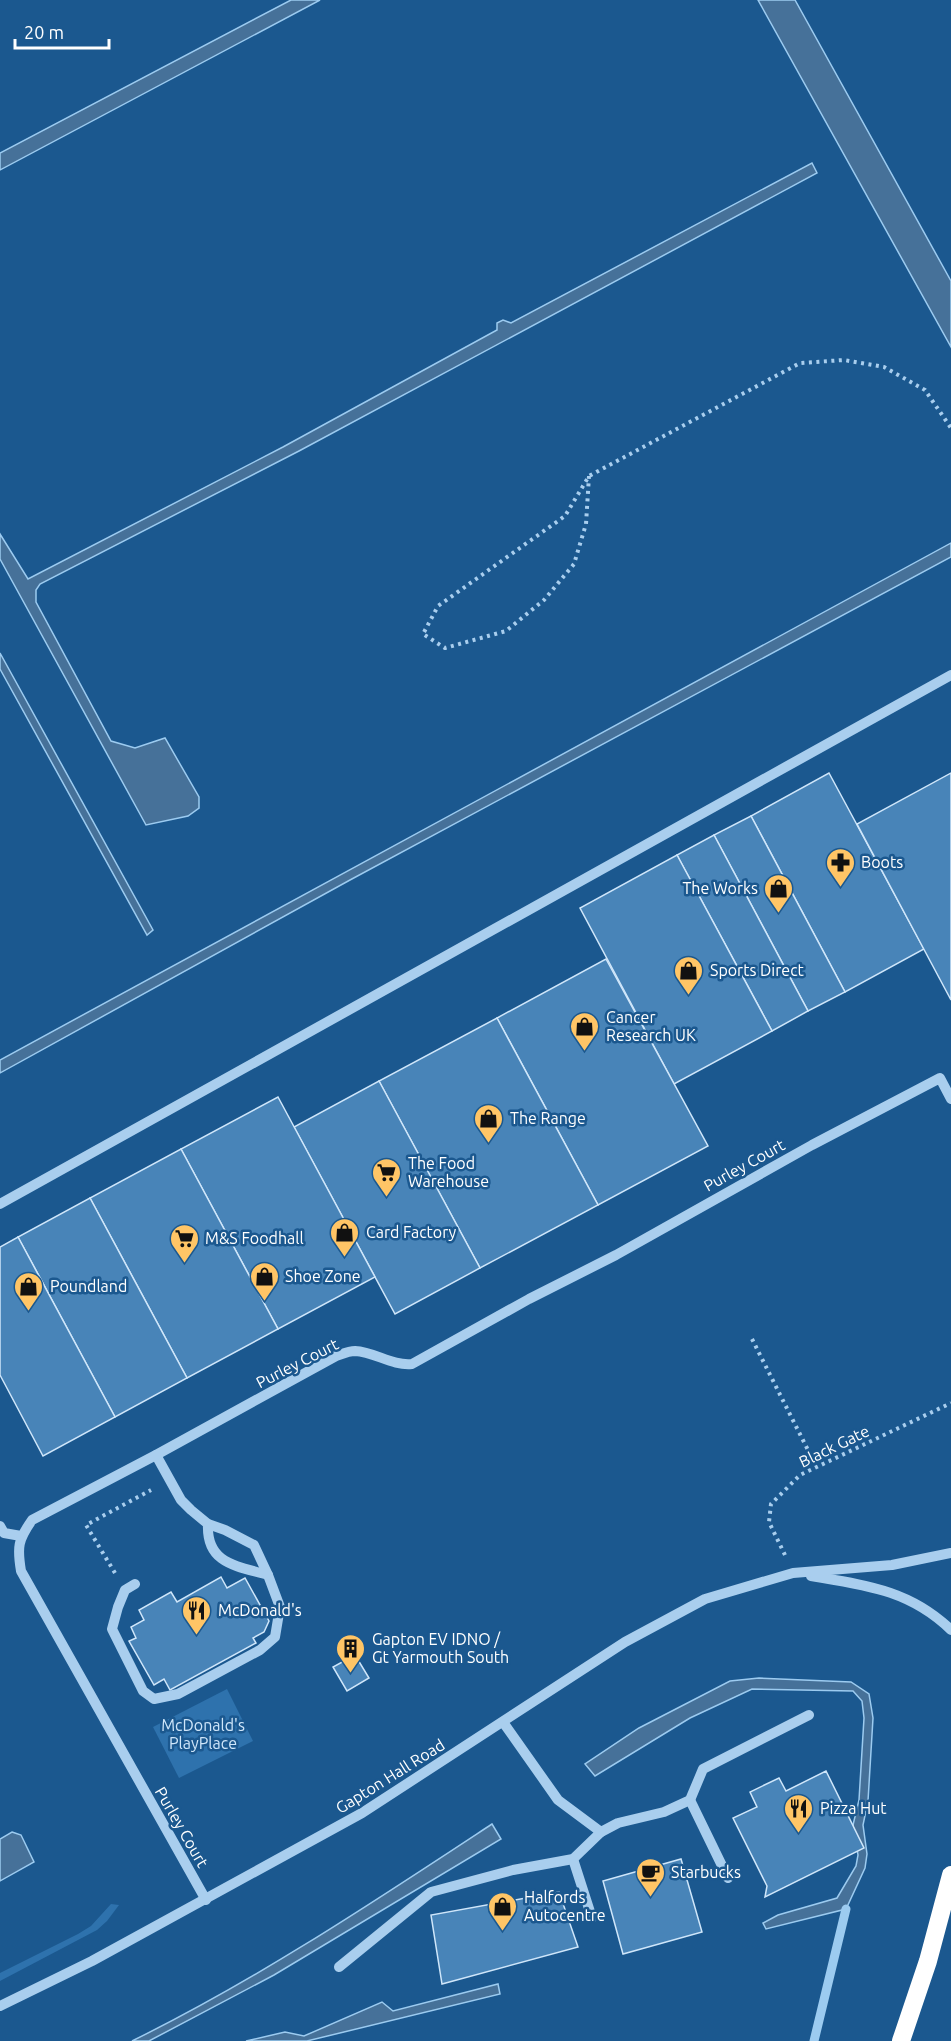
<svg xmlns="http://www.w3.org/2000/svg" width="951" height="2041" viewBox="0 0 951 2041" font-family="Ubuntu,sans-serif">
<style>
.green{fill:#2e72ad}
.water{fill:#467199;stroke:#9ccbf0;stroke-width:1.5}
.lines{fill:none;stroke-linecap:round;stroke-linejoin:round}
.stream{stroke:#9ccbf0;stroke-width:9}
.building{fill:#4884b8;stroke:#cfe6fa;stroke-width:1.5}
.path{stroke:#a9ceee;stroke-width:4;stroke-dasharray:3 4.5;stroke-linecap:butt}
.minor{stroke:#a9ceee;stroke-width:10}
.highway{stroke:#fff;stroke-width:18}
.labels{text-anchor:middle;dominant-baseline:central;stroke-width:5;stroke-linejoin:round;paint-order:stroke}
.poi-label{font-size:16px;fill:#fff;stroke:#1b588f;text-anchor:start}
.street-label{font-size:16px;fill:#fff;stroke:#1b588f}
.park-label{font-size:16px;fill:#cfe6fa;stroke:#1b588f}
</style>
<rect width="100%" height="100%" fill="#1b588f"/>
<!-- green -->
<g class="green">
<polygon points="227,1689 253,1741 179,1778 153,1727"/>
<polygon points="111,1904 119,1905 107,1921 97,1930 0,1981 0,1973 78,1934 91,1926"/>
</g>
<!-- water -->
<g class="water">
<polygon points="291,0 320,0 0,170 0,153"/>
<polygon points="758,0 795,0 951,281 951,347"/>
<polygon points="812,163 817,173 299,451 40,584 36,590 36,602 111,741 135,748 165,738 199,797 199,808 188,816 146,825 0,559 0,534 28,579 283,447 497,330 497,323 503,320 511,323"/>
<polygon points="951,543 951,557 350,880 0,1073 0,1060"/>
<polygon points="0,653 153,930 147,935 0,669"/>
<polygon points="759,1678 851,1682 869,1694 873,1718 868,1801 863,1825 867,1854 865,1868 846,1909 766,1929 763,1923 778,1915 837,1898 856,1866 858,1855 853,1825 859,1800 864,1718 862,1701 853,1691 752,1689 690,1718 595,1776 585,1764 639,1728 730,1681"/>
<path d="M492 1824 501 1839 274 1975 149 2041H132C258 1979 375 1901 492 1824Z"/>
<polygon points="12,1832 21,1835 34,1862 0,1881 0,1839"/>
<polygon points="498,1984 500,1994 307,2041 246,2041 285,2032 304,2036 382,2002 393,2011"/>
</g>
<g class="lines">
<!-- stream -->
<polyline class="stream" points="814,2041 846,1909"/>
</g>
<!-- building -->
<g class="building">
<polygon points="829,773 924,949 845,992 751,816"/>
<polygon points="951,773 951,1000 857,824"/>
<polygon points="751,816 845,992 808,1011 714,835"/>
<polygon points="714,835 808,1011 772,1031 677,855"/>
<polygon points="677,855 772,1031 674,1084 580,908"/>
<polygon points="606,959 708,1146 598,1205 497,1018"/>
<polygon points="497,1018 598,1205 480,1268 379,1081"/>
<polygon points="379,1081 480,1268 395,1314 294,1127"/>
<polygon points="278,1097 375,1277 278,1329 181,1149"/>
<polygon points="181,1149 278,1329 187,1378 90,1198"/>
<polygon points="90,1198 187,1378 115,1417 18,1237"/>
<polygon points="18,1237 115,1417 43,1456 0,1375 0,1247"/>
<polygon points="221,1577 227,1588 245,1578 269,1621 264,1632 253,1638 256,1643 170,1690 164,1679 154,1685 129,1641 136,1638 131,1627 144,1620 139,1610 171,1592 177,1602"/>
<polygon points="355,1655 369,1678 347,1691 333,1667"/>
<polygon points="826,1771 864,1848 765,1897 767,1886 733,1818 757,1807 750,1792 779,1778 786,1791"/>
<polygon points="681,1859 702,1932 623,1954 603,1881"/>
<polygon points="559,1892 578,1947 442,1984 431,1915"/>
</g>
<g class="lines">
<!-- path -->
<g class="path">
<polyline points="589,476 586,524 574,564 544,600 506,631 445,648 423,634 438,606 565,516 589,476 800,363 844,360 884,367 925,390 951,428"/>
<polyline points="752,1339 816,1466"/>
<polyline points="785,1555 769,1522 771,1504 800,1475 951,1403"/>
<polyline points="115,1573 86,1525 151,1490"/>
</g>
<!-- minor -->
<g class="minor">
<polyline points="0,1204 951,675"/>
<path d="M208 1524C206 1564 237 1566 268 1575"/>
<polyline points="0,1526 4,1533 21,1536"/>
<path d="M811 1576C865 1585 910 1590 951 1630"/>
<polyline points="135,1584 125,1590 118,1607 112,1629 143,1691 154,1699 178,1694 260,1650 275,1637 280,1607 268,1575 254,1545 225,1530 208,1524 191,1510 181,1500 156,1455"/>
<polyline points="503,1722 558,1800 601,1832 618,1823 664,1812 690,1800 703,1769 809,1715"/>
<polyline points="690,1800 728,1878"/>
<polyline points="573,1859 592,1918"/>
<path d="M206 1900 21 1571C17 1547 18 1540 32 1520L156 1455 336 1356C342 1354 349 1351 355 1351 375 1352 392 1366 412 1364L529 1299 616 1255 812 1145 940 1078 951 1099"/>
<polyline points="339,1967 431,1892 513,1870 573,1859 601,1832"/>
<polyline points="0,2006 92,1961 362,1813 625,1642 705,1599 793,1573 892,1565 951,1553"/>
</g>
<!-- highway -->
<polyline class="highway" points="901,2041 928,1961 951,1875"/>
</g>
<!-- icons -->
<defs>
<symbol id="pharmacy-pin" viewBox="-11 -11 22 30"><path d="M0 17L-7.5 6A9.5 9.5 0 1 1 7.5 6Z" fill="#ffc566" stroke="#1b588f"/><path d="M-2-6h4v4h4v4h-4v4h-4v-4h-4v-4h4Z" fill="#111"/></symbol>
<symbol id="shop-pin" viewBox="-11 -11 22 30"><path d="M0 17L-7.5 6A9.5 9.5 0 1 1 7.5 6Z" fill="#ffc566" stroke="#1b588f"/><path d="M-5-2.5h2.3a2.7 3.5 0 0 1 5.4 0H5L5.5 6h-11ZM-1.5-2.5h3a1.5 2.3 0 0 0-3 0Z" fill="#111"/></symbol>
<symbol id="supermarket-pin" viewBox="-11 -11 22 30"><path d="M0 17L-7.5 6A9.5 9.5 0 1 1 7.5 6Z" fill="#ffc566" stroke="#1b588f"/><path d="M-6-5.5h2.5l.6 2H6L4.5 2H-2.5L-4.4-4H-6ZM-1.5 3.2a1.3 1.3 0 1 0 .1 0ZM3 3.2a1.3 1.3 0 1 0 .1 0Z" fill="#111"/></symbol>
<symbol id="restaurant-pin" viewBox="-11 -11 22 30"><path d="M0 17L-7.5 6A9.5 9.5 0 1 1 7.5 6Z" fill="#ffc566" stroke="#1b588f"/><path d="M-5-6h1v4h1v-4h1v4h1v-4h1v5L-1.5 .5V6h-2V.5L-5-1ZM5-6V6H3V1.5H1.5Q1.5-4 5-6Z" fill="#111"/></symbol>
<symbol id="building-pin" viewBox="-11 -11 22 30"><path d="M0 17L-7.5 6A9.5 9.5 0 1 1 7.5 6Z" fill="#ffc566" stroke="#1b588f"/><path d="M-4-6H4V6H1V3H-1V6H-4ZM-2.5-4.3h1.7v1.8h-1.7ZM.8-4.3h1.7v1.8H.8ZM-2.5-1h1.7V.8h-1.7ZM.8-1h1.7V.8H.8Z" fill="#111"/></symbol>
<symbol id="cafe-pin" viewBox="-11 -11 22 30"><path d="M0 17L-7.5 6A9.5 9.5 0 1 1 7.5 6Z" fill="#ffc566" stroke="#1b588f"/><path d="M-5.5-4.5H6V0H3Q3 3.5 0 3.5H-2.5Q-5.5 3.5-5.5 0ZM3-3.2v2h1.7v-2ZM-6 4.5H4V6H-6Z" fill="#111"/></symbol>
</defs>
<g fill-rule="evenodd">
<use href="#pharmacy-pin" x="824" y="846" width="33" height="45"/>
<use href="#shop-pin" x="762" y="872" width="33" height="45"/>
<use href="#shop-pin" x="672" y="954" width="33" height="45"/>
<use href="#shop-pin" x="568" y="1010" width="33" height="45"/>
<use href="#shop-pin" x="472" y="1102" width="33" height="45"/>
<use href="#supermarket-pin" x="370" y="1156" width="33" height="45"/>
<use href="#shop-pin" x="328" y="1216" width="33" height="45"/>
<use href="#supermarket-pin" x="168" y="1222" width="33" height="45"/>
<use href="#shop-pin" x="248" y="1260" width="33" height="45"/>
<use href="#shop-pin" x="12" y="1270" width="33" height="45"/>
<use href="#restaurant-pin" x="180" y="1594" width="33" height="45"/>
<use href="#building-pin" x="334" y="1632" width="33" height="45"/>
<use href="#restaurant-pin" x="782" y="1792" width="33" height="45"/>
<use href="#cafe-pin" x="634" y="1856" width="33" height="45"/>
<use href="#shop-pin" x="486" y="1890" width="33" height="45"/>
</g>
<g class="labels">
<!-- poi labels -->
<g class="poi-label">
<text x="861" y="862">Boots</text>
<text x="758" y="888" text-anchor="end">The Works</text>
<text x="710" y="970">Sports Direct</text>
<text x="606" y="1017">Cancer<tspan x="606" dy="18">Research UK</tspan></text>
<text x="510" y="1118">The Range</text>
<text x="408" y="1163">The Food<tspan x="408" dy="18">Warehouse</tspan></text>
<text x="366" y="1232">Card Factory</text>
<text x="205" y="1238">M&amp;S Foodhall</text>
<text x="285" y="1276">Shoe Zone</text>
<text x="50" y="1286">Poundland</text>
<text x="218" y="1610">McDonald's</text>
<text x="372" y="1639">Gapton EV IDNO /<tspan x="372" dy="18">Gt Yarmouth South</tspan></text>
<text x="820" y="1808">Pizza Hut</text>
<text x="671" y="1872">Starbucks</text>
<text x="524" y="1897">Halfords<tspan x="524" dy="18">Autocentre</tspan></text>
</g>
<!-- street labels -->
<g class="street-label">
<text transform="translate(744 1165) rotate(-29)">Purley Court</text>
<text transform="translate(297 1363) rotate(-27)">Purley Court</text>
<text transform="translate(834 1446) rotate(-26)">Black Gate</text>
<text transform="translate(390 1776) rotate(-32)">Gapton Hall Road</text>
<text transform="translate(182 1827) rotate(60)">Purley Court</text>
</g>
<!-- park labels -->
<g class="park-label">
<text x="203" y="1725">McDonald's<tspan x="203" dy="18">PlayPlace</tspan></text>
</g>
</g>
<!-- scale -->
<path d="M15 39v9h94v-9" fill="none" stroke="#ffffff" stroke-width="3"/>
<text x="24" y="39" font-size="18" fill="#ffffff" stroke="#1b588f" stroke-width="4.5" paint-order="stroke">20 m</text>
</svg>
